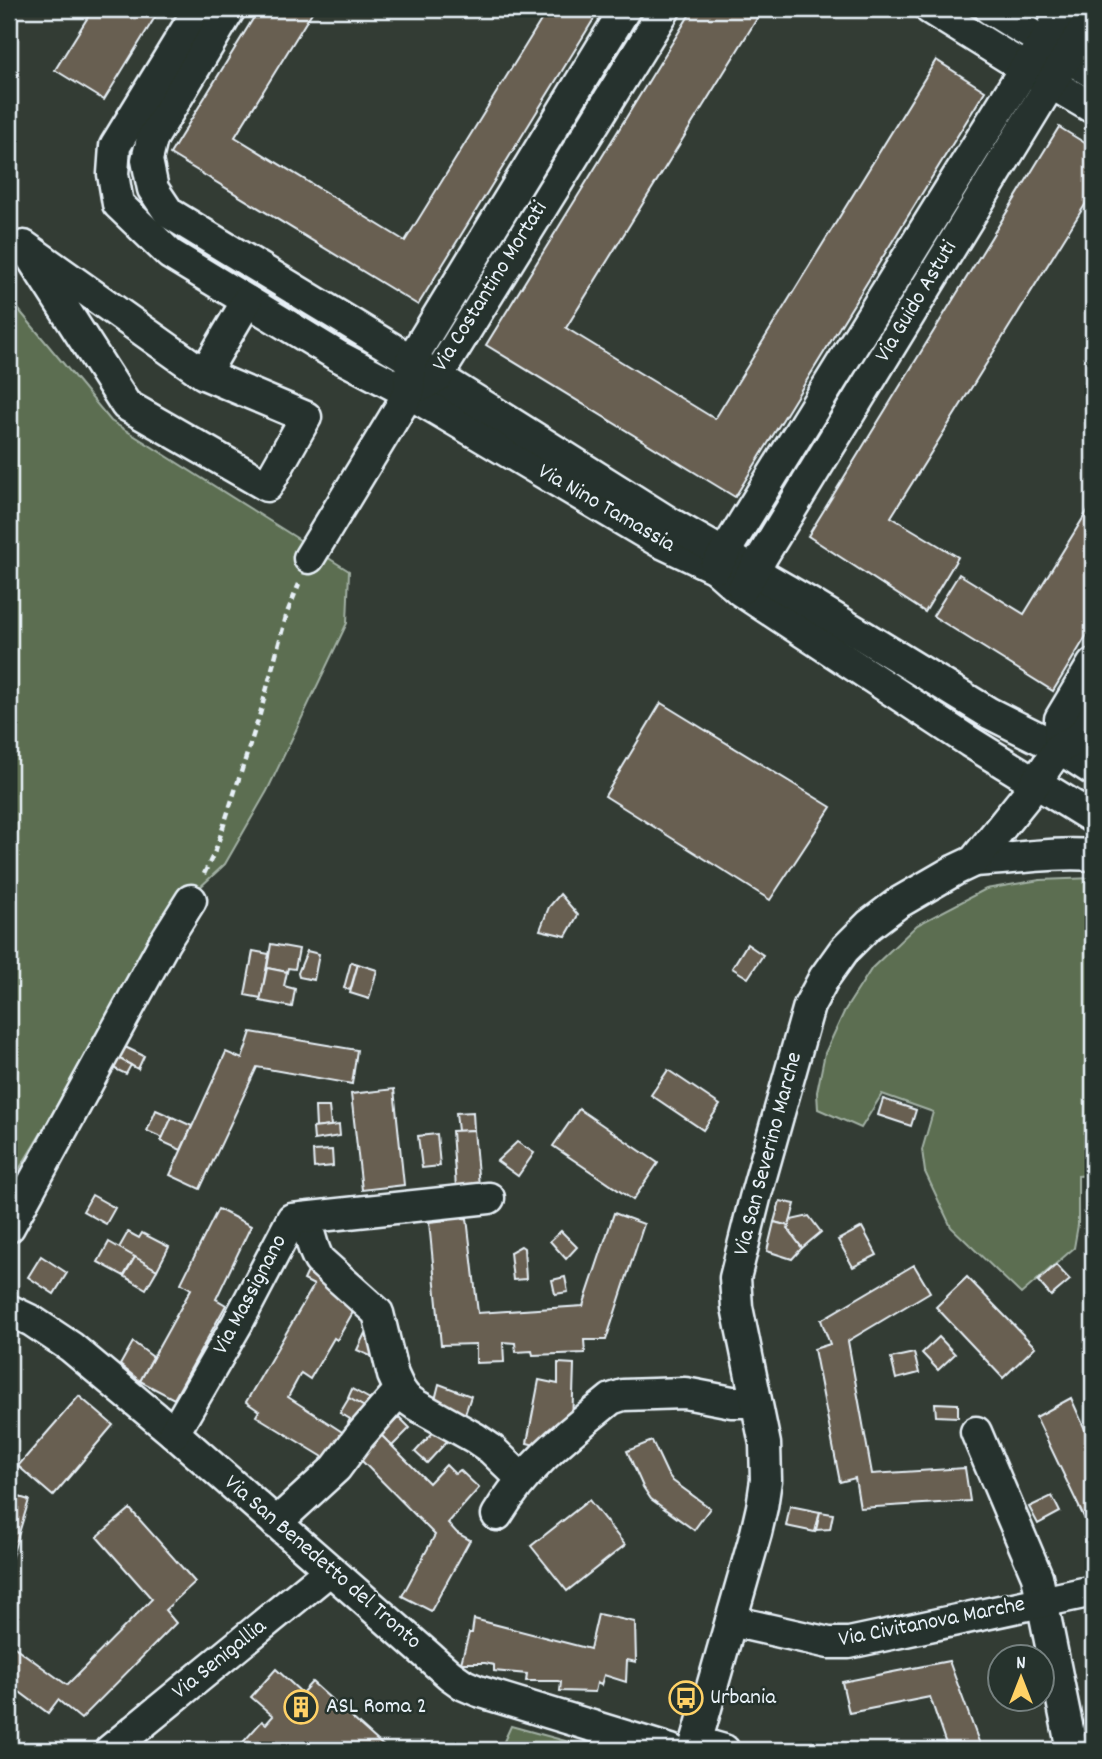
<svg xmlns="http://www.w3.org/2000/svg" width="1102" height="1759" viewBox="0 0 1102 1759" font-family="Dekko,sans-serif">
<style>
.green{fill:#5b6e51;stroke:#a2b0a4;stroke-width:2}
.building{fill:#685f51;stroke:#e8f1f8;stroke-width:2}
.lines{fill:none;stroke-linecap:round;stroke-linejoin:round}
.minor-casing{stroke:#e8f1f8;stroke-width:35}
.path{stroke:#e8f1f8;stroke-width:4.5;stroke-dasharray:7 5;stroke-linecap:butt}
.minor{stroke:#26332d;stroke-width:30}
.labels{text-anchor:middle;dominant-baseline:central;stroke-width:5;stroke-linejoin:round;paint-order:stroke}
.street-label{font-size:23px;fill:#e8f1f8;stroke:#26332d}
.poi-label{font-size:23px;fill:#e8f1f8;stroke:#26332d;text-anchor:start}
</style>
<rect width="100%" height="100%" fill="#333c34"/>
<filter id="ink" filterUnits="userSpaceOnUse"><feTurbulence type="fractalNoise" baseFrequency=".0143" numOctaves="2"/><feDisplacementMap in="SourceGraphic" scale="14" xChannelSelector="R" yChannelSelector="G"/><feConvolveMatrix kernelMatrix="1 2 1 2 8 2 1 2 1" color-interpolation-filters="sRGB"/></filter>
<g filter="url(#ink)">
<!-- green -->
<g class="green">
<polygon points="9,298 111,421 349,571 347,623 267,791 225,864 155,929 43,1130 9,1186"/>
<polygon points="1093,878 1093,1175 1078,1176 1078,1225 1074,1248 1021,1294 951,1227 925,1172 922,1150 933,1112 882,1094 861,1128 818,1109 817,1092 825,1053 845,1010 872,968 917,925 986,889 1040,880"/>
<polygon points="511,1726 598,1750 500,1750"/>
</g>
<!-- building -->
<g class="building">
<polygon points="93,9 160,9 104,100 55,70"/>
<polygon points="259,9 314,9 235,137 405,241 548,9 600,9 418,305 170,154"/>
<polygon points="693,9 763,9 566,328 715,419 936,60 985,91 735,497 486,345"/>
<polygon points="1059,127 1093,148 1093,192 891,517 958,557 925,612 808,536"/>
<polygon points="1093,502 1093,625 1053,691 933,616 959,574 1024,614"/>
<polygon points="661,703 831,807 770,900 605,796"/>
<polygon points="560,894 578,915 566,936 540,930 549,907"/>
<polygon points="271,944 299,949 295,969 288,968 287,972 267,968"/>
<polygon points="747,944 763,955 748,978 732,968"/>
<polygon points="253,951 269,954 261,998 245,995"/>
<polygon points="307,951 319,954 314,980 299,977 298,973"/>
<polygon points="351,962 358,964 350,990 344,988"/>
<polygon points="358,964 377,970 369,999 350,993"/>
<polygon points="267,968 287,972 284,986 295,989 292,1007 260,1001"/>
<polygon points="251,1032 357,1050 352,1084 257,1067 200,1189 170,1175 226,1052 242,1059"/>
<polygon points="125,1047 144,1056 138,1069 119,1059"/>
<polygon points="116,1057 131,1065 126,1074 111,1067"/>
<polygon points="668,1070 720,1105 703,1130 651,1095"/>
<polygon points="394,1089 404,1185 362,1190 351,1094"/>
<polygon points="883,1099 916,1110 911,1126 878,1115"/>
<polygon points="315,1107 329,1107 331,1126 316,1128"/>
<polygon points="579,1109 658,1163 633,1200 553,1146"/>
<polygon points="156,1110 172,1117 163,1138 147,1131"/>
<polygon points="473,1112 474,1130 458,1131 456,1113"/>
<polygon points="172,1117 192,1126 181,1150 161,1141"/>
<polygon points="339,1125 340,1136 314,1140 313,1128"/>
<polygon points="474,1130 479,1186 456,1188 452,1131"/>
<polygon points="437,1134 440,1166 422,1168 418,1136"/>
<polygon points="517,1142 534,1153 518,1176 497,1161"/>
<polygon points="332,1150 333,1166 314,1168 313,1151"/>
<polygon points="92,1195 115,1208 106,1224 83,1211"/>
<polygon points="780,1201 795,1204 789,1226 774,1222"/>
<polygon points="218,1209 251,1226 216,1299 226,1305 174,1399 140,1381 191,1289 181,1283"/>
<polygon points="614,1213 644,1224 606,1340 584,1340 585,1353 533,1355 532,1351 516,1352 515,1343 503,1342 504,1362 476,1363 476,1344 441,1345 429,1222 467,1218 478,1313 583,1306"/>
<polygon points="809,1216 821,1232 802,1248 788,1229 791,1220"/>
<polygon points="774,1222 789,1226 788,1229 802,1248 792,1259 767,1251"/>
<polygon points="862,1227 877,1255 853,1267 838,1240"/>
<polygon points="561,1231 577,1247 566,1259 550,1241"/>
<polygon points="128,1232 139,1238 142,1233 169,1247 157,1270 119,1248"/>
<polygon points="109,1242 135,1257 124,1276 98,1262"/>
<polygon points="521,1246 524,1248 526,1279 513,1280 510,1252"/>
<polygon points="41,1256 67,1273 54,1294 28,1277"/>
<polygon points="135,1257 157,1270 146,1289 124,1276"/>
<polygon points="312,1263 360,1300 337,1340 334,1338 310,1379 301,1373 288,1397 350,1437 333,1463 256,1416 259,1411 246,1402 314,1285 304,1280"/>
<polygon points="914,1265 930,1292 848,1341 872,1474 965,1468 970,1501 860,1508 855,1478 840,1482 814,1349 830,1344 821,1320"/>
<polygon points="1056,1265 1070,1280 1051,1296 1038,1281"/>
<polygon points="565,1277 568,1292 555,1294 552,1280"/>
<polygon points="967,1277 1035,1347 1003,1378 936,1307"/>
<polygon points="366,1331 380,1339 384,1362 357,1350"/>
<polygon points="939,1337 955,1354 938,1370 922,1353"/>
<polygon points="133,1342 153,1357 140,1381 120,1365"/>
<polygon points="914,1353 919,1373 896,1379 891,1358"/>
<polygon points="558,1363 574,1364 572,1426 547,1448 527,1443 539,1380 558,1384"/>
<polygon points="439,1384 471,1396 462,1423 433,1408"/>
<polygon points="352,1389 379,1404 373,1412 348,1398"/>
<polygon points="79,1396 113,1425 53,1496 18,1466"/>
<polygon points="349,1398 373,1412 358,1429 348,1423 350,1419 340,1413"/>
<polygon points="1071,1398 1093,1447 1093,1534 1092,1534 1036,1417"/>
<polygon points="935,1403 958,1404 958,1417 936,1416"/>
<polygon points="399,1417 410,1428 392,1446 381,1435"/>
<polygon points="439,1426 451,1437 427,1463 415,1452"/>
<polygon points="381,1435 429,1483 446,1465 455,1474 460,1470 479,1488 448,1523 457,1533 470,1540 431,1611 402,1596 435,1535 358,1457"/>
<polygon points="652,1441 667,1473 673,1481 710,1508 694,1530 651,1499 643,1487 627,1451"/>
<polygon points="9,1494 29,1500 9,1566"/>
<polygon points="1052,1496 1060,1512 1038,1524 1029,1507"/>
<polygon points="589,1500 625,1545 567,1591 531,1546"/>
<polygon points="790,1506 820,1512 815,1532 786,1526"/>
<polygon points="130,1509 195,1582 165,1610 176,1623 81,1719 58,1700 48,1713 9,1684 9,1643 67,1685 152,1599 97,1537"/>
<polygon points="820,1512 833,1514 830,1529 816,1530"/>
<polygon points="598,1614 635,1622 636,1662 627,1660 626,1682 604,1675 601,1685 597,1683 595,1692 560,1691 561,1682 558,1681 526,1681 527,1674 494,1671 494,1665 485,1663 461,1663 469,1633 472,1633 474,1619 590,1649"/>
<polygon points="1093,1617 1093,1663 1086,1618"/>
<polygon points="949,1661 982,1750 948,1750 930,1697 849,1713 842,1682"/>
<polygon points="276,1669 302,1693 312,1682 388,1750 236,1750 262,1721 266,1724 273,1716 251,1697"/>
</g>
<g class="lines">
<defs>
<g id="minor">
<polyline points="199,9 115,146 113,174 118,204 170,254 338,356 409,393 660,542 715,568 741,591 970,742 1093,818"/>
<polyline points="230,9 152,139 147,160 153,189 169,213 411,360 670,523 811,604 989,713 1059,748 1093,770"/>
<polyline points="930,9 1025,68 1093,108"/>
<polyline points="990,9 1093,73"/>
<polyline points="204,374 306,417 267,486 126,405 24,246 204,374 247,301"/>
<polyline points="421,386 437,377 665,9"/>
<polyline points="309,558 409,393 411,360 625,9"/>
<polyline points="715,568 1025,68 1044,43 1064,9"/>
<polyline points="743,588 1093,14"/>
<polyline points="1059,748 1060,719 1093,664"/>
<path d="M974 861C1014 859 1053 852 1093 855"/>
<path d="M303 1218C311 1232 311 1247 319 1260L378 1313 393 1375 400 1390 406 1398 416 1405 475 1438 491 1449 522 1479"/>
<polyline points="9,1227 164,943 191,900"/>
<polyline points="9,1310 32,1321 71,1347 174,1433 450,1675 464,1685 478,1691 671,1750"/>
<polyline points="976,1432 1037,1576 1072,1750"/>
<polyline points="174,1433 237,1324 292,1219 489,1198"/>
<path d="M497 1515C528 1464 566 1436 611 1399L623 1395 685 1393 732 1402H756"/>
<polyline points="276,1523 336,1468 359,1437 400,1390"/>
<polyline points="731,1621 829,1643 849,1643 1093,1591"/>
<polyline points="696,1742 724,1750"/>
<polyline points="110,1750 330,1570"/>
<polyline points="694,1750 756,1533 762,1507 766,1480 765,1444 737,1307 735,1278 755,1198 809,1006 824,978 844,950 869,925 898,903 955,870 974,861 1027,795 1059,748 1081,737 1093,718"/>
</g>
</defs>
<!-- minor casing -->
<use href="#minor" class="minor-casing"/>
<!-- path -->
<polyline class="path" points="204,874 216,849 260,714 287,613 299,584"/>
<!-- minor -->
<use href="#minor" class="minor"/>
</g>
</g>
<!-- icons -->
<defs>
<symbol id="bus-ring" viewBox="-11 -11 22 22"><circle r="9.5" fill="#26332d" stroke="#ffd166" stroke-width="1.5"/><path d="M-5-6H5V4H4V6H2V4H-2V6H-4V4H-5ZM-3.5-4V0h7V-4ZM-3.5 1.2v1.5H-2V1.2ZM2 1.2v1.5H3.5V1.2Z" fill="#ffd166"/></symbol>
<symbol id="building-ring" viewBox="-11 -11 22 22"><circle r="9.5" fill="#26332d" stroke="#ffd166" stroke-width="1.5"/><path d="M-4-6H4V6H1V3H-1V6H-4ZM-2.5-4.3h1.7v1.8h-1.7ZM.8-4.3h1.7v1.8H.8ZM-2.5-1h1.7V.8h-1.7ZM.8-1h1.7V.8H.8Z" fill="#ffd166"/></symbol>
</defs>
<g fill-rule="evenodd">
<use href="#bus-ring" x="667" y="1679" width="38" height="38"/>
<use href="#building-ring" x="282" y="1688" width="38" height="38"/>
</g>
<g class="labels">
<!-- street labels -->
<g class="street-label">
<text transform="translate(491 287) rotate(-58)">Via Costantino Mortati</text>
<text transform="translate(917 302) rotate(-59)">Via Guido Astuti</text>
<text transform="translate(606 509) rotate(30)">Via Nino Tamassia</text>
<text transform="translate(769 1154) rotate(-75)">Via San Severino Marche</text>
<text transform="translate(251 1295) rotate(-62)">Via Massignano</text>
<text transform="translate(322 1563) rotate(41)">Via San Benedetto del Tronto</text>
<text transform="translate(932 1623) rotate(-11)">Via Civitanova Marche</text>
<text transform="translate(220 1660) rotate(-39)">Via Senigallia</text>
</g>
<!-- poi labels -->
<g class="poi-label">
<text x="710" y="1698">Urbania</text>
<text x="326" y="1707">ASL Roma 2</text>
</g>
</g>
<!-- margin -->
<rect width="1102" height="1759" fill="none" stroke="#26332d" stroke-width="35"/>
<rect x="18" y="18" width="1067" height="1724" fill="none" stroke="#e8f1f8" stroke-width="2.5" filter="url(#ink)"/>
<!-- north arrow -->
<g transform="translate(1021 1678)"><circle r="33" fill="#26332d" stroke="#747f7e" stroke-width="2"/>
<path d="M0-5L12 26L0 18L-12 26Z" fill="#ffd166"/>
<text y="-10" font-size="19" font-weight="bold" text-anchor="middle" fill="#e8f1f8">N</text>
</g>
</svg>
